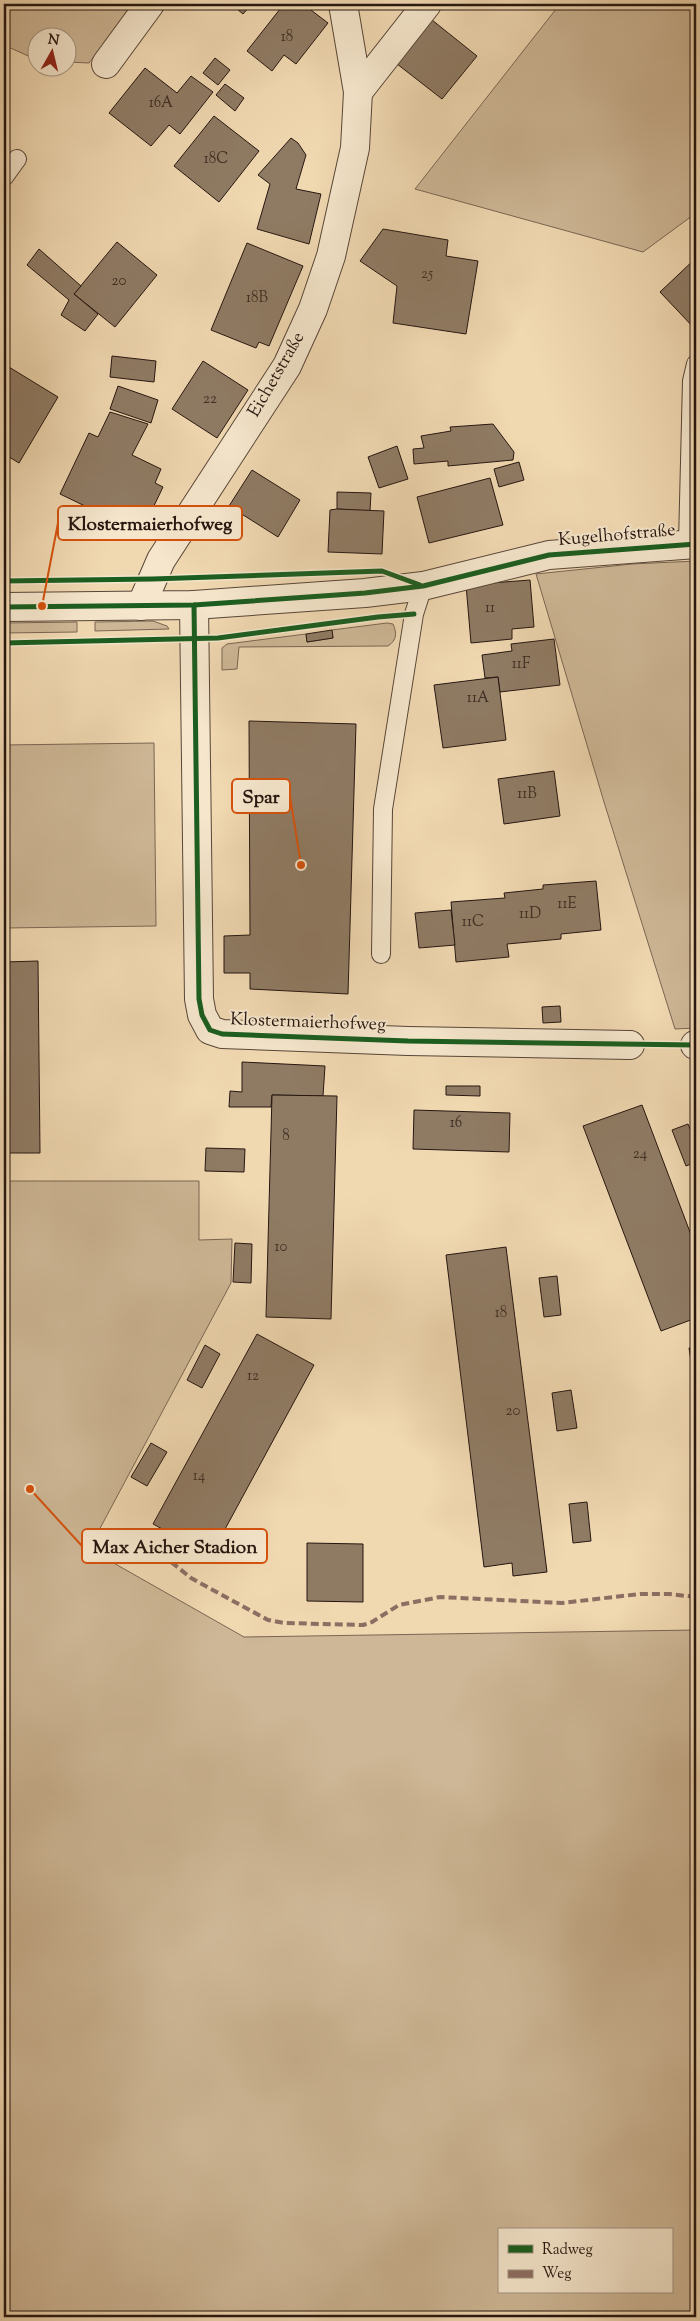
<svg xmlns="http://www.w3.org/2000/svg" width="700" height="2321" viewBox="0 0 700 2321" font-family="'Sorts Mill Goudy',serif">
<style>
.green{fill:#ceb796;stroke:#7a6653;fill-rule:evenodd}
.building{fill:#8f7b64;stroke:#261610}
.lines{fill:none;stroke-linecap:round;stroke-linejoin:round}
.service-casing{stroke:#584638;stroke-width:20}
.minor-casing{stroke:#584638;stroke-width:30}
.tertiary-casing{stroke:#584638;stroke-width:30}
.service{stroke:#f5e6cc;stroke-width:18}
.minor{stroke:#f5e6cc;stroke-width:28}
.tertiary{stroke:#f5e6cc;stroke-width:28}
.quiet{stroke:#8d6e63;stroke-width:4;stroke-dasharray:8 4;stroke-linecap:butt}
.cycleway-casing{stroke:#f5e6cc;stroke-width:8}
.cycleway{stroke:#1b5e20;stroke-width:5}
.labels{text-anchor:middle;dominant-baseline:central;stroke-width:4;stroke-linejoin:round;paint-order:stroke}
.number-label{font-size:15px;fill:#402f25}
.street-label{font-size:18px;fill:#261610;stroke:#f5e6cc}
.leader{fill:none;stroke:#d5520c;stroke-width:2}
.callout-dot{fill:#d5520c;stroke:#f5e6cc;stroke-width:2}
.callout{fill:#f5e6cc;stroke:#d5520c;stroke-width:2}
.callout-label{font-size:19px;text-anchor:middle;font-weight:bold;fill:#261610}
</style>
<rect width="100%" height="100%" fill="#f0d8b1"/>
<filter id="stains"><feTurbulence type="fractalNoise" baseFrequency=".004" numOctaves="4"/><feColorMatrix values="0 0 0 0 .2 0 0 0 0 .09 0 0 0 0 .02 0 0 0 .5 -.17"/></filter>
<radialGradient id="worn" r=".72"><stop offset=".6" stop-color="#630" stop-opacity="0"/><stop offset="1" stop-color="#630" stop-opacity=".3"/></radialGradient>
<!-- green -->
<g class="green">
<polygon points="4,4 136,4 89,63 68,62 68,38 38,38 37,60 4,45"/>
<polygon points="560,4 696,4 696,213 643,252 415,189"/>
<polygon points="696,561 696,1028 675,1029 604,802 536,574 632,564"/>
<polygon points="153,621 167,626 169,629 95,631 95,622"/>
<polygon points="77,622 77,632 4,633 4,623"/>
<path d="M387 623 393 624C397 633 397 640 388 646L239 647 237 669 222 670V648L227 644 306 634 307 642 333 638 332 630Z"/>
<polygon points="154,743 156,926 4,928 4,745"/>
<path d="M4 1181H199V1240L232 1239 231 1283 89 1549 244 1637 696 1630V2317H4ZM499 2230H671V2292H499Z"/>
</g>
<!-- building -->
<g class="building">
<polygon points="231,4 252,4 243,14"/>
<polygon points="284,4 303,4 328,23 296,64 284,55 272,71 247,51"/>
<polygon points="427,16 477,56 442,99 392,60"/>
<polygon points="215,58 230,70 218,85 203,73"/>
<polygon points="145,68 177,93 191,76 213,92 180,134 169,125 151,146 109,113"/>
<polygon points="225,84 244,98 235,111 216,95"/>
<polygon points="214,116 259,151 219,202 174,166"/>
<polygon points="291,138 298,143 306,155 296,189 321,194 309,244 257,229 270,184 258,175"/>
<polygon points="383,229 448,240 446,256 478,261 466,334 393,323 397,286 360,261"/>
<polygon points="117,242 157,275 115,327 74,294"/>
<polygon points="247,243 303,266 269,346 259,342 256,348 211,330"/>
<polygon points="39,249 81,286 74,294 98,314 85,331 61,315 69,300 27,265"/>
<polygon points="696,258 696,328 695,329 660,292"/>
<polygon points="112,356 156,361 154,382 110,377"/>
<polygon points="203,361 248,390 217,438 172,409"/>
<polygon points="4,364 58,397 19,463 4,454"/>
<polygon points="118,386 158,400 151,423 110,409"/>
<polygon points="110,412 148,424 132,455 161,469 155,483 163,487 141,533 60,494 89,433 98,437"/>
<polygon points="493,424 514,452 513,460 448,466 448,461 414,464 413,449 424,448 421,436 451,431 450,427"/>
<polygon points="397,446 408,479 379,488 368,457"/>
<polygon points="519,462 524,480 499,487 494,469"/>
<polygon points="252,470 300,500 278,537 229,506"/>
<polygon points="490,478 503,525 429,543 417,497"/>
<polygon points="337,492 371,493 370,511 337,509"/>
<polygon points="337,509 384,511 382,554 328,552 330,510"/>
<polygon points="530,580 534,627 512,629 512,639 471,643 466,585"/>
<polygon points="332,630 333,638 307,642 306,634"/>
<polygon points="554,639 560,685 500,692 498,677 485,678 482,655 512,651 511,644"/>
<polygon points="498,677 506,740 443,748 434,685"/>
<polygon points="249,721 356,724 348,994 250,989 250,973 224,973 224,936 250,935"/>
<polygon points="554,771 560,816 504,824 498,779"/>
<polygon points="596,881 601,930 561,934 561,939 507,944 509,957 456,962 451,902 505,898 504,893 543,889 543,885"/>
<polygon points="451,910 455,945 419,948 415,913"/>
<polygon points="38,961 40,1153 4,1153 4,962"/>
<polygon points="560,1006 561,1022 543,1023 542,1007"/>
<polygon points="242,1062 325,1066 323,1096 272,1095 271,1107 229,1107 230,1091 242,1092"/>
<polygon points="446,1086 480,1086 480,1096 446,1095"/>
<polygon points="272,1095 337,1096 331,1319 266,1317"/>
<polygon points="642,1105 696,1248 696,1318 661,1331 583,1126"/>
<polygon points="414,1110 510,1113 509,1152 413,1149"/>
<polygon points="688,1124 696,1143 696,1162 686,1166 672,1130"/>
<polygon points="206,1148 245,1149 244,1172 205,1171"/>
<polygon points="235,1243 252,1244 251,1283 233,1282"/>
<polygon points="506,1247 547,1572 513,1576 512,1563 484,1567 446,1255"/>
<polygon points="557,1276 561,1315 544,1317 539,1278"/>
<polygon points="257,1334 314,1365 211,1555 153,1524"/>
<polygon points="205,1345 220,1354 202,1388 187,1380"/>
<polygon points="696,1347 696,1393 689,1348"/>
<polygon points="571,1390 577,1428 557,1431 552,1393"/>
<polygon points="151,1443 167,1452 147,1486 131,1477"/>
<polygon points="587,1502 591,1541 573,1543 569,1504"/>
<polygon points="307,1543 363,1544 363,1602 307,1601"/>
</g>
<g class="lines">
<defs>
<g id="service">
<polyline points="4,177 17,159"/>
<polyline points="688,543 692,381 696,364"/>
<polyline points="381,954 383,809 414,614 423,586"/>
</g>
<g id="minor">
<polyline points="106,64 150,4"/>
<polyline points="358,92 427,4"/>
<polyline points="194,605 199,999 202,1015 210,1030 222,1034 408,1041 630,1045"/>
<polyline points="141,606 161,560 287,366 313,309 331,256 355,148 358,92 343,4"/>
<polyline points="695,1045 696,1045"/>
</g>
<polyline id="tertiary" points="4,607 194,605 365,593 423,586 549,555 696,544"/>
</defs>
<!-- service casing -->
<use href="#service" class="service-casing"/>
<!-- minor casing -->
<use href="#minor" class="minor-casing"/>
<!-- tertiary casing -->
<use href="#tertiary" class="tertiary-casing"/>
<!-- service -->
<use href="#service" class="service"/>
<!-- minor -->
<use href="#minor" class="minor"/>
<!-- tertiary -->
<use href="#tertiary" class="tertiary"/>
<!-- quiet -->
<polyline class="quiet" points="134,1532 191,1578 268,1620 284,1623 363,1625 372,1622 399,1605 440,1597 562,1603 640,1594 669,1594 696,1597"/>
<defs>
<g id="cycleway">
<polyline points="4,581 153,579 382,571 420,585"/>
<polyline points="194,605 199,999 202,1015 210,1030 222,1034 408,1041 695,1045"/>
<polyline points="4,607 194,605 365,593 423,586 549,555 696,544"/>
<polyline points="4,643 218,638 378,617 414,614"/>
</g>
</defs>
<!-- cycleway casing -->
<use href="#cycleway" class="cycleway-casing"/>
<!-- cycleway -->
<use href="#cycleway" class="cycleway"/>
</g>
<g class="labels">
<!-- number labels -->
<g class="number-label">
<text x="287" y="37">18</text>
<text x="161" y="103">16A</text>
<text x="216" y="159">18C</text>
<text x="427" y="274">25</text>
<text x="119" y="281">20</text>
<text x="257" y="298">18B</text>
<text x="210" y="399">22</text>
<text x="490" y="608">11</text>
<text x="521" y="664">11F</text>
<text x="478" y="698">11A</text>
<text x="527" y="794">11B</text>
<text x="567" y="904">11E</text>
<text x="530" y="914">11D</text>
<text x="473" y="922">11C</text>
<text x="456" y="1123">16</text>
<text x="286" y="1136">8</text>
<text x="640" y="1154">24</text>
<text x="281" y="1247">10</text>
<text x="501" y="1313">18</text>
<text x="253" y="1376">12</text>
<text x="513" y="1411">20</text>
<text x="199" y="1476">14</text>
</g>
<!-- street labels -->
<g class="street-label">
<text transform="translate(277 375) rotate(-60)">Eichetstraße</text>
<text transform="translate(617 536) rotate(-5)">Kugelhofstraße</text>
<text transform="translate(308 1023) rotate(2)">Klostermaierhofweg</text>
</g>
</g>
<!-- callouts -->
<path class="leader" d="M42 606L58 523M301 865L290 796M30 1489L82 1546"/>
<g class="callout-dot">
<circle cx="42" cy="606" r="5"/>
<circle cx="301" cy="865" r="5"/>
<circle cx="30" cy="1489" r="5"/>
</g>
<g class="callout">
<rect x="58" y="506" width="184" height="34" rx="5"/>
<rect x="232" y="779" width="58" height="34" rx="5"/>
<rect x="82" y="1529" width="185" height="34" rx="5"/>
</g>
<g class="callout-label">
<text x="150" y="530">Klostermaierhofweg</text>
<text x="261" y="803">Spar</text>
<text x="175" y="1553">Max Aicher Stadion</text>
</g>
<!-- margin -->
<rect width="700" height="2321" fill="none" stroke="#f0d8b1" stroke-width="20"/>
<rect x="5" y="5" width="690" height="2311" fill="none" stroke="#261610" stroke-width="2.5"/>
<rect x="10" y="10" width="680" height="2301" fill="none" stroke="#261610"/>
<!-- legend -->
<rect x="498" y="2228" width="175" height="65" fill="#f5e6cc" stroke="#a29381"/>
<rect x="508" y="2245" width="25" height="8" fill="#1b5e20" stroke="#a29381"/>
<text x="542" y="2254" font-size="15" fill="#261610">Radweg</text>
<rect x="508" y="2270" width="25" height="8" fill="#8d6e63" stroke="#a29381"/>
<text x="542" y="2278" font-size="15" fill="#261610">Weg</text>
<!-- north arrow -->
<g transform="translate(52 52) rotate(8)"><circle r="24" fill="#f5e6cc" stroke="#a29381"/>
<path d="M0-4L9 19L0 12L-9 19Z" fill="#8f2418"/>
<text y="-8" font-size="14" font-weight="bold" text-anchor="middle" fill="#261610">N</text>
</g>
<rect width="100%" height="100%" filter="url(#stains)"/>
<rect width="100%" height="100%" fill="url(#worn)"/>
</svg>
